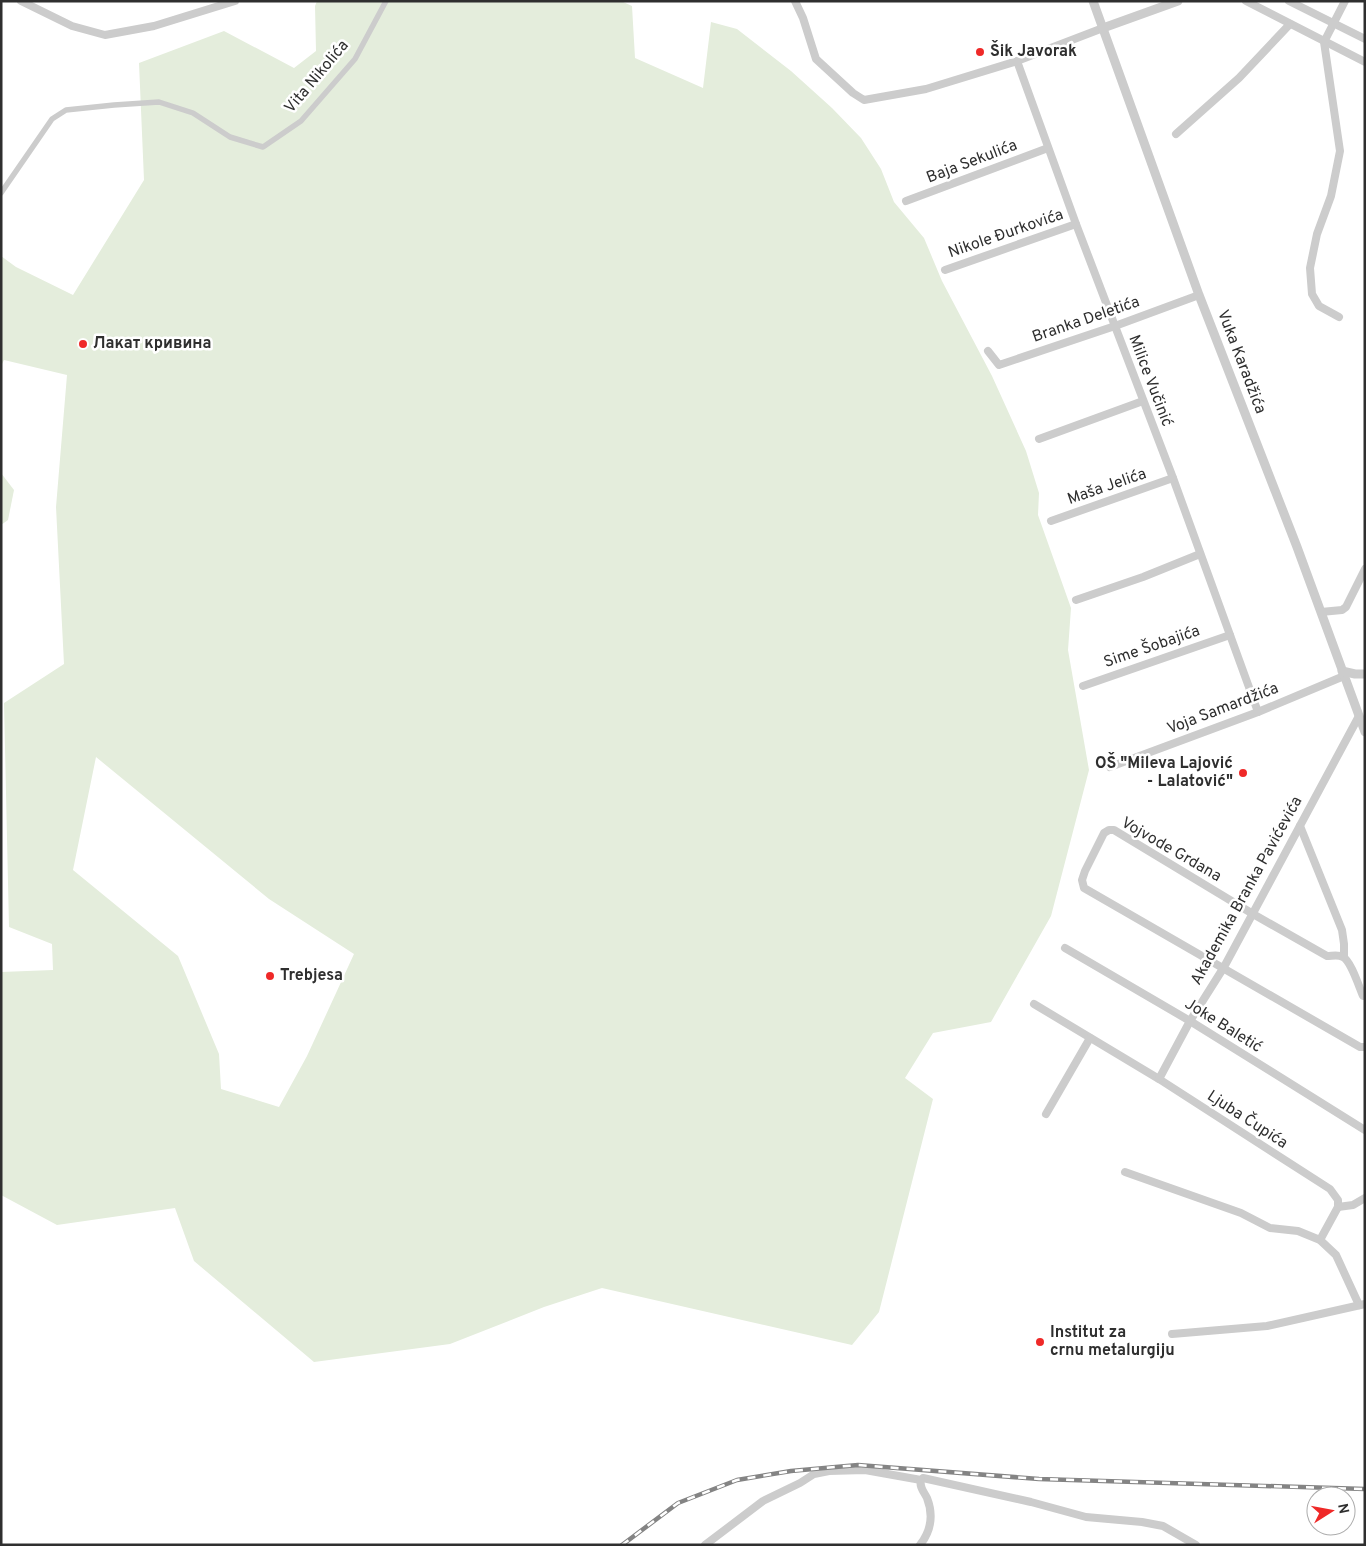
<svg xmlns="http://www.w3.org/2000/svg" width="1366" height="1546" viewBox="0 0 1366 1546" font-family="Overpass,sans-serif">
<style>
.green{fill:#e4eddc;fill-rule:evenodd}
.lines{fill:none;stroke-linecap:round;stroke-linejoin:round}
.pedestrian{stroke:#ccc;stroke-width:5.5}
.minor{stroke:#ccc;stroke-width:8}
.tertiary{stroke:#ccc;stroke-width:9}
.rail-casing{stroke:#848484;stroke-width:4.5}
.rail{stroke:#fff;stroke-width:2.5;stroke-dasharray:8;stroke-linecap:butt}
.poi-dot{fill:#ef2928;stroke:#fff;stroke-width:2}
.labels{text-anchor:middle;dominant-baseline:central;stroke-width:5;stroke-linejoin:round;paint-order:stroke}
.poi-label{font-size:16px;font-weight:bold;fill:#2f2f2f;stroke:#fff;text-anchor:start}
.street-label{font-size:16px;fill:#2f2f2f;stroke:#fff}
</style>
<rect width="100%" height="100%" fill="#fff"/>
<!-- green -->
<g class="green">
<path d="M317 1H621L632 6 635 58 703 88 711 22 737 29 791 71 832 108 861 138 881 169 894 202 924 238 942 281 992 376 1026 451 1039 493 1038 515 1071 608 1068 650 1089 770 1051 916 991 1022 933 1033 905 1078 933 1099 879 1312 852 1345 602 1288 544 1307 450 1344 314 1362 194 1261 175 1208 57 1225 1 1195V972L53 970 52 944 9 927 4 703 64 664 56 507 67 375 4 360 1 366V256L16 267 73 295 144 180 139 63 224 31 294 68 316 51 315 6ZM96 757 269 899 354 954 307 1056 279 1107 221 1089 219 1054 178 956 73 870Z"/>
<polygon points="1,473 14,490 8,520 1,525"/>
</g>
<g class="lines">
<!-- pedestrian -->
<polyline class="pedestrian" points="1,193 52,119 66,110 114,105 159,102 193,113 230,137 263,147 301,121 355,59 386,1"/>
<!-- minor -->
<g class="minor">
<polyline points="21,1 72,26 105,35 154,26 235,1"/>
<polyline points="795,1 803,18 816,59 853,93 864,100 926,89 1017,61 1103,28"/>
<polyline points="1246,1 1365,62"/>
<polyline points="1289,1 1365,39"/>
<polyline points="1017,61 1076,224 1173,478 1258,712"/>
<polyline points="1176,134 1239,78 1290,24"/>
<polyline points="906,201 1048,148"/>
<polyline points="945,270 1076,224"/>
<polyline points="1339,317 1319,306 1312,294 1310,268 1317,234 1331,196 1340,151 1324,42 1345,1"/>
<polyline points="988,351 999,365 1115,326 1199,295"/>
<polyline points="1039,439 1143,401"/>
<polyline points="1051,521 1173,478"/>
<polyline points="1076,600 1143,577 1200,554"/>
<polyline points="1321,612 1342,610 1346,607 1365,569"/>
<polyline points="1083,686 1230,635"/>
<polyline points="1110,767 1258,712 1344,676"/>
<polyline points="1300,826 1342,930 1344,944 1344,957"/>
<polyline points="1065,948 1190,1021 1365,1130"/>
<path d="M1365 996H1363C1359 987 1351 961 1343 957 1338 954 1332 956 1327 956L1253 914 1114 830H1109L1104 833 1085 871 1082 880 1084 888 1360 1047H1365"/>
<polyline points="1034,1004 1159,1079 1330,1189 1338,1200 1338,1207 1320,1240"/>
<polyline points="1159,1079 1190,1021 1224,967 1359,716"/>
<polyline points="1046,1114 1090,1038"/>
<polyline points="1125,1172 1241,1213 1270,1228 1298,1231 1320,1240 1336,1255 1359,1305"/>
<polyline points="1338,1207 1353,1205 1365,1198"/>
<polyline points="1172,1334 1267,1326 1365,1304"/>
<polyline points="705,1545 763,1501 800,1483 814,1474 829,1471 865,1470 921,1480 923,1478 1031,1502 1086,1517 1142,1522 1163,1526 1196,1545"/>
<path d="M920 1545C931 1531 934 1516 927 1498 924 1492 919 1487 921 1480"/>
</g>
<!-- tertiary -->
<g class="tertiary">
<polyline points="1093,1 1199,295 1297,547 1365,732"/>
<polyline points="1103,28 1178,1"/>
<polyline points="1342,671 1355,674 1365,674"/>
</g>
<defs>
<polyline id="rail" points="622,1545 678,1503 737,1480 791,1471 858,1465 1039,1479 1365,1489"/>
</defs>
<!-- rail casing -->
<use href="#rail" class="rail-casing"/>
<!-- rail -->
<use href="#rail" class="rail"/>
</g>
<!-- markers -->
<g class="poi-dot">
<circle cx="980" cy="52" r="5"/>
<circle cx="83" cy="344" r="5"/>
<circle cx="1243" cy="773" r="5"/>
<circle cx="270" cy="976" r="5"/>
<circle cx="1040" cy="1342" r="5"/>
</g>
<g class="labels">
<!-- poi labels -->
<g class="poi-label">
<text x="990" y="52">Šik Javorak</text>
<text x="93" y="344">Лакат кривина</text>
<text x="1233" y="764" text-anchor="end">OŠ "Mileva Lajović<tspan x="1233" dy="18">- Lalatović"</tspan></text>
<text x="280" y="976">Trebjesa</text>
<text x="1050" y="1333">Institut za<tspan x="1050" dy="18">crnu metalurgiju</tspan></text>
</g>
<!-- street labels -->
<g class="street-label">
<text transform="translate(317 77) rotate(-50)">Vita Nikolića</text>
<text transform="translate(972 162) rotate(-21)">Baja Sekulića</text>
<text transform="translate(1006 234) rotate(-19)">Nikole Đurkovića</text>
<text transform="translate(1086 320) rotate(-19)">Branka Deletića</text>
<text transform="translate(1241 362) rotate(69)">Vuka Karadžića</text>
<text transform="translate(1150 381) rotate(69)">Milice Vučinić</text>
<text transform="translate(1107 487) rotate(-19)">Maša Jelića</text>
<text transform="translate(1152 647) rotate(-19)">Sime Šobajića</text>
<text transform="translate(1223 709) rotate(-21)">Voja Samardžića</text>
<text transform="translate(1171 850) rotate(30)">Vojvode Grdana</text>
<text transform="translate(1247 891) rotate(-61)">Akademika Branka Pavićevića</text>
<text transform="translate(1223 1026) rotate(32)">Joke Baletić</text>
<text transform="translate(1247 1120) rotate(33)">Ljuba Čupića</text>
</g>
</g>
<!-- border -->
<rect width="1366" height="1546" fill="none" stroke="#2f2f2f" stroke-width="5"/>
<!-- north arrow -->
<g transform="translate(1331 1511) rotate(79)"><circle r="24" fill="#ffffff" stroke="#acacac"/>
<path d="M0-4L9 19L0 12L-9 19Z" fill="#ef2928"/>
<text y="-8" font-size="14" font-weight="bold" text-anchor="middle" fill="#2f2f2f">N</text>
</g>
</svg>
